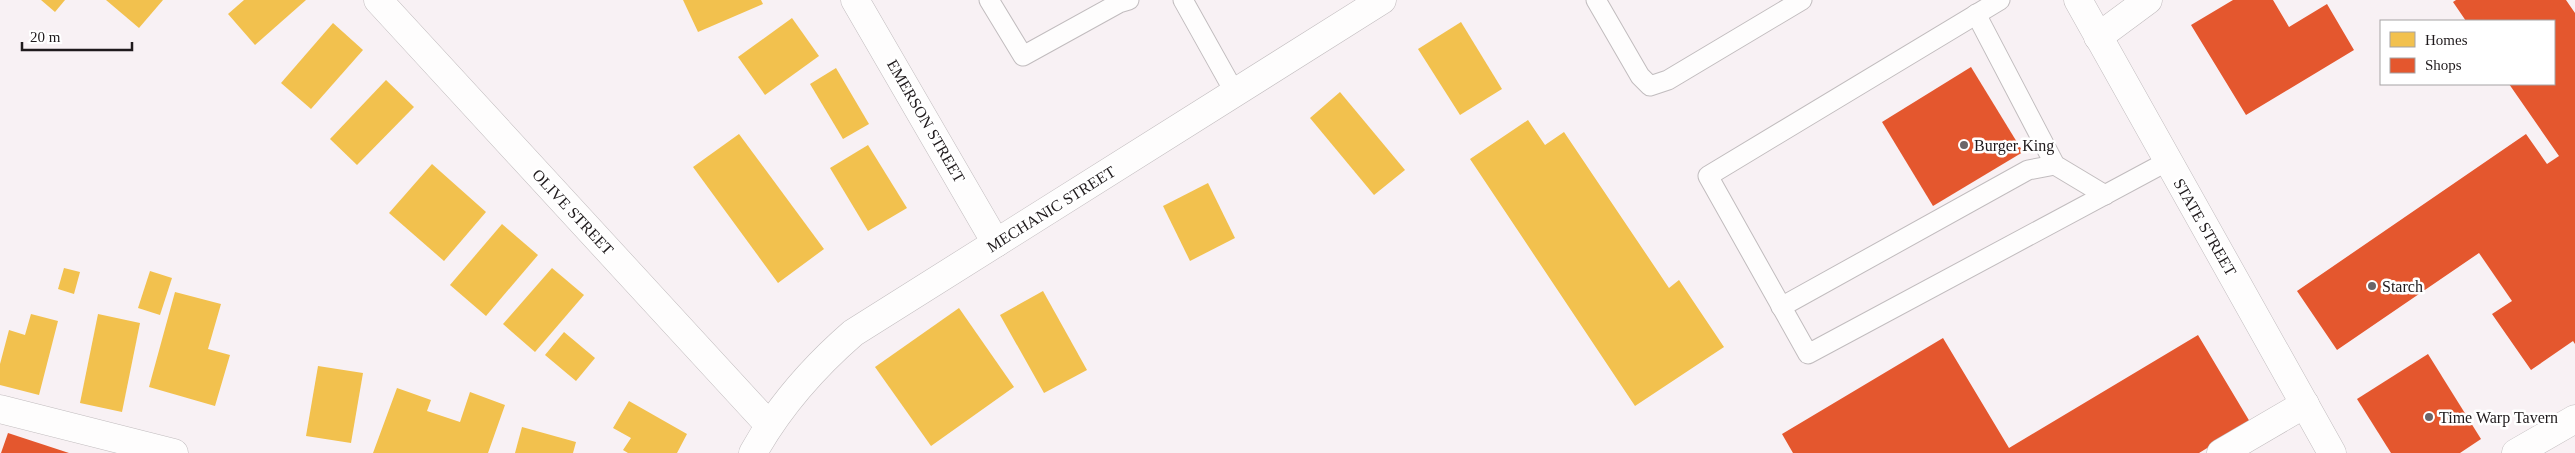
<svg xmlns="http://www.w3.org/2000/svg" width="2575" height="453" viewBox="0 0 2575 453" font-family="Georgia,serif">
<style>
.homes{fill:#f2c14e}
.shops{fill:#e4572e}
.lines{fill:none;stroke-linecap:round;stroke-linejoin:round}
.service-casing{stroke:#c1bcbe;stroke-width:21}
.minor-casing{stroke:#c1bcbe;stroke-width:29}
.trunk-casing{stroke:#c1bcbe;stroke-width:29}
.service{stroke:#fefdfd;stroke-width:19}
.minor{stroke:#fefdfd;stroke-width:28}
.trunk{stroke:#fefdfd;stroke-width:28}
.poi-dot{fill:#6b6568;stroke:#fff;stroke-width:2}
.labels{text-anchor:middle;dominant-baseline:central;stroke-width:5;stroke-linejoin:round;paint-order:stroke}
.street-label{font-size:16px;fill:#1f1a1c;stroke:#fff}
.poi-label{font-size:16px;fill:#1f1a1c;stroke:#fff;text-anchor:start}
</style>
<rect width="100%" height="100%" fill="#f8f1f4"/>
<!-- homes -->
<g class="homes">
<polygon points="41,0 65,0 55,12"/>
<polygon points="106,0 163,0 139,28"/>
<polygon points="244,0 306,0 255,45 228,14"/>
<polygon points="683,0 761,0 763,4 698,32"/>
<polygon points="792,18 819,56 765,95 738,57"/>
<polygon points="1461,22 1502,89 1460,115 1418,49"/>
<polygon points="333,23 363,50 311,109 281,83"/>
<polygon points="836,68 869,124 843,139 810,84"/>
<polygon points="386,80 414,107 357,165 330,139"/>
<polygon points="1340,92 1405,170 1374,195 1310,118"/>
<polygon points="1528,120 1545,145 1564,132 1669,288 1679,280 1724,347 1635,406 1470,159"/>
<polygon points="739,134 824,249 778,283 693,167"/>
<polygon points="868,145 907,208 868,231 830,168"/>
<polygon points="432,164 486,212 444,261 389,213"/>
<polygon points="1208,183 1235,238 1190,261 1163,206"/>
<polygon points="502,224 538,255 486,316 450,285"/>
<polygon points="64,268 80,272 74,294 58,289"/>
<polygon points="552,268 584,295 535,352 503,324"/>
<polygon points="150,271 172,278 160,315 138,308"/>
<polygon points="1043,291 1087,370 1044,393 1000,315"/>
<polygon points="175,292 221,304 208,349 230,355 215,406 149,387"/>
<polygon points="959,308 1014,387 931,446 875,367"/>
<polygon points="31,314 58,321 39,395 0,385 0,364 9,330 25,335"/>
<polygon points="98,314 140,323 122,412 80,403"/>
<polygon points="564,332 595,358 576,381 545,355"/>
<polygon points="318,366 363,373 351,443 306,436"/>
<polygon points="397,388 431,400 427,411 460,422 470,392 505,405 488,453 373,453"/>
<polygon points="629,401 687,434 677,453 628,453 623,450 631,438 613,428"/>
<polygon points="522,427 576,442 573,453 515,453"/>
</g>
<!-- shops -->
<g class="shops">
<polygon points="2233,0 2273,0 2289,27 2327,4 2354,50 2246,115 2191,25"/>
<polygon points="2456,0 2566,0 2575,13 2575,344 2573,341 2531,370 2492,314 2512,301 2479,253 2337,350 2297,291 2526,134 2547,164 2559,156 2509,84 2554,84 2554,21 2466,21 2453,2"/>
<polygon points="1971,67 2023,152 1933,206 1882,122"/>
<polygon points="2198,335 2250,422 2199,453 1793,453 1782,434 1943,338 2009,448"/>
<polygon points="2428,354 2481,439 2460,453 2391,453 2357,399"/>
<polygon points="8,433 69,453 1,453"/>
</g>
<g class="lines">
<defs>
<g id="service">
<polyline points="989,0 1023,56 1119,3 1129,0"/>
<polyline points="1183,0 1235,93"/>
<polyline points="1596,0 1640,76 1650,86 1668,80 1802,0"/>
<polyline points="2000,0 1708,176 1808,354 2168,161"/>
<polyline points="1976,14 2055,165 2105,195"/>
<polyline points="1781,307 2028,170 2055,165"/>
</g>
<g id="minor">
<polyline points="378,0 769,425"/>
<polyline points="855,0 996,243"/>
<polyline points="2098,37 2148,0"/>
<polyline points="0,409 174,453"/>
<path d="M753 453C778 408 814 367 853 333L1382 0"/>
<polyline points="2221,453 2305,404"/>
<polyline points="2516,453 2575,419"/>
</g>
<polyline id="trunk" points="2078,0 2332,453"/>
</defs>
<!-- service casing -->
<use href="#service" class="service-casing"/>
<!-- minor casing -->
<use href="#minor" class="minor-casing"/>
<!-- trunk casing -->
<use href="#trunk" class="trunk-casing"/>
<!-- service -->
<use href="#service" class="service"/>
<!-- minor -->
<use href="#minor" class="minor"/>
<!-- trunk -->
<use href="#trunk" class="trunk"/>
</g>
<!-- markers -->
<g class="poi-dot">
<circle cx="1964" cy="145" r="5"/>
<circle cx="2372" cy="286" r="5"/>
<circle cx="2429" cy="417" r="5"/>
</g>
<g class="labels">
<!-- street labels -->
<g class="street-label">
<text transform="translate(926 121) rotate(60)">EMERSON STREET</text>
<text transform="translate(1051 209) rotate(-32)">MECHANIC STREET</text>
<text transform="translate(573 212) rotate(47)">OLIVE STREET</text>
<text transform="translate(2205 227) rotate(60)">STATE STREET</text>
</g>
<!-- poi labels -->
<g class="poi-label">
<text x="1974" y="145">Burger King</text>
<text x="2382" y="286">Starch</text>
<text x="2439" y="417">Time Warp Tavern</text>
</g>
</g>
<!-- legend -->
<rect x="2380" y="20" width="175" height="65" fill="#ffffff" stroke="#a5a3a4"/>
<rect x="2390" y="32" width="25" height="15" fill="#f2c14e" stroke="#a5a3a4"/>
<text x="2425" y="45" font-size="15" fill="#1f1a1c">Homes</text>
<rect x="2390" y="58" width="25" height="15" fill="#e4572e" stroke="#a5a3a4"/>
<text x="2425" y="70" font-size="15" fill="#1f1a1c">Shops</text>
<!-- scale -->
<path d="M22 42v8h110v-8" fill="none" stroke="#1f1a1c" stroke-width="2.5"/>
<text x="30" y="42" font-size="15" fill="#1f1a1c" stroke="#ffffff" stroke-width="4" paint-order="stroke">20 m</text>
</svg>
